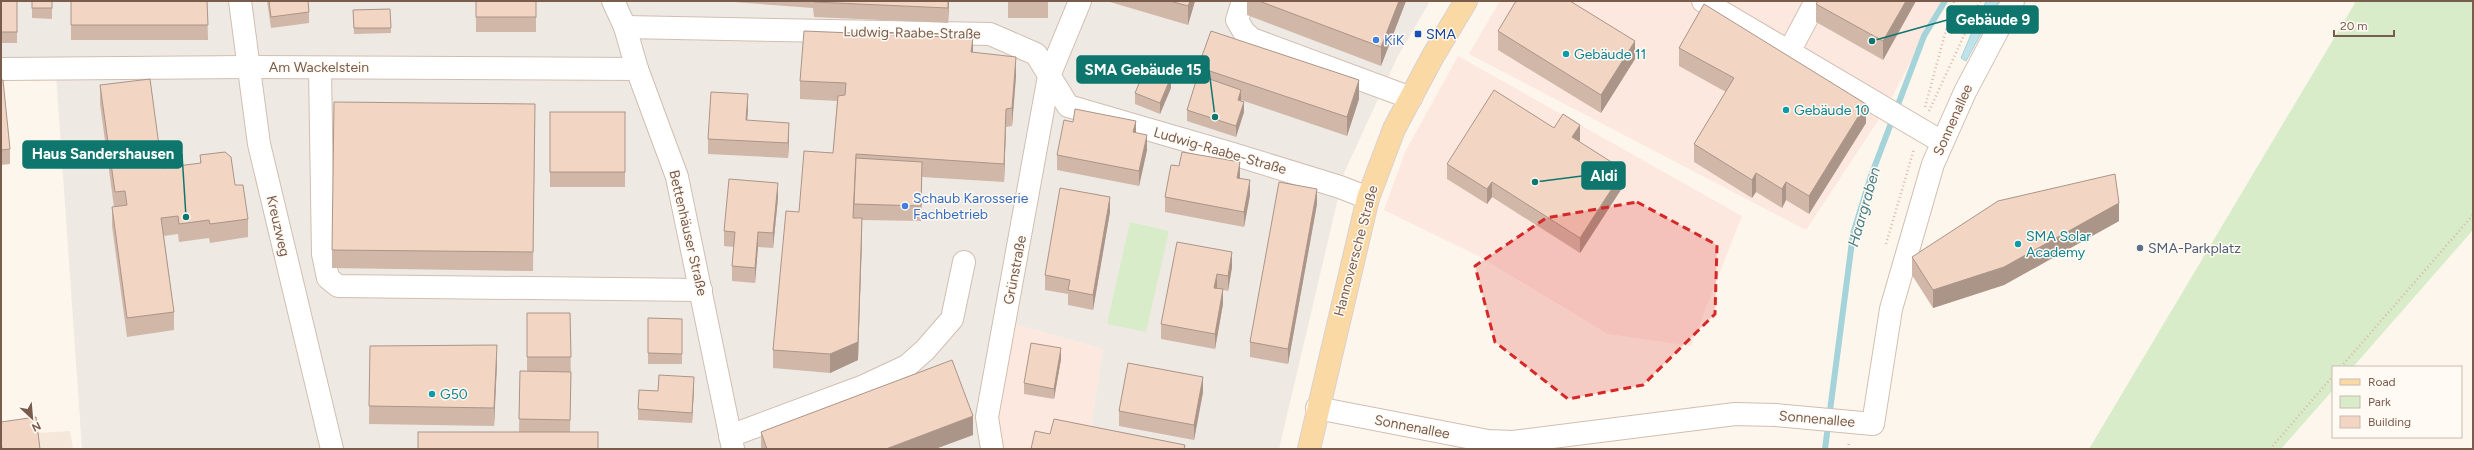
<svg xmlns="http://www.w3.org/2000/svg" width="2474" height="450" viewBox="0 0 2474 450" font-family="Figtree,sans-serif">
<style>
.residential{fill:#f5e8da}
.commercial{fill:#fde8e0}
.industrial{fill:#efe9e4}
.green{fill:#d8ecc9}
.water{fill:#bfe3e8;stroke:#a5d3da}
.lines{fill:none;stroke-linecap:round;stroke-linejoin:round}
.stream{stroke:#a5d3da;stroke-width:6}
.minor-casing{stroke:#d1beb0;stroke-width:24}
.major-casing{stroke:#dad1cd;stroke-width:24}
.path{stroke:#d9b8a5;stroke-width:2.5;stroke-dasharray:1 3;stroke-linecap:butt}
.minor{stroke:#fff;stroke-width:22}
.major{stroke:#fbd9a5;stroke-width:22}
.wall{fill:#d1b7a8}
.shaded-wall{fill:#aa9588}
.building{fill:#f3d5c3;stroke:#aa9588}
.marked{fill:#d62828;fill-opacity:0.2;stroke:#d62828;stroke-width:3;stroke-dasharray:8 5;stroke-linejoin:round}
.transit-dot{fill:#1a4fb4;stroke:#fffaf3;stroke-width:1.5}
.shop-dot{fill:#3f7fe0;stroke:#fffaf3;stroke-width:1.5}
.culture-dot{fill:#0f9aa8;stroke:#fffaf3;stroke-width:1.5}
.service-dot{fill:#5c6f8a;stroke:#fffaf3;stroke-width:1.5}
.labels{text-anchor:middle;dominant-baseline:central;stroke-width:3;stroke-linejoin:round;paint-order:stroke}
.street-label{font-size:14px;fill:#7a5c4d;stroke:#fffaf3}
.transit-label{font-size:14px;fill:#164399;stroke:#fffaf3;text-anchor:start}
.shop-label{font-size:14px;fill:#366cbe;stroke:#fffaf3;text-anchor:start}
.culture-label{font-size:14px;fill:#0d838f;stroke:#fffaf3;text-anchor:start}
.service-label{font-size:14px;fill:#4e5e75;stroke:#fffaf3;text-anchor:start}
.water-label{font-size:15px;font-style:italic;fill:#437c86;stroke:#fffaf3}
.leader{fill:none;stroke:#0f766e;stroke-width:1.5}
.callout-dot{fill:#0f766e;stroke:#fffaf3;stroke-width:1.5}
.callout{fill:#0f766e;stroke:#0f766e;stroke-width:1.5}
.callout-label{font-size:15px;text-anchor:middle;font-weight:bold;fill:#fff}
</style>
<rect width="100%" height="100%" fill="#fdf6ec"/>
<!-- residential -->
<polygon class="residential" points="70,431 73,449 1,449 1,435"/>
<!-- commercial -->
<g class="commercial">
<polygon points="1500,1 1943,1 1885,110 1806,230 1469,54"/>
<polygon points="1458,56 1742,216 1691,346 1608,334 1480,257 1384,210 1405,152"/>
<polygon points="1011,323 1103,349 1090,434 1147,449 995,449 991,415"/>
</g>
<!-- industrial -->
<polygon class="industrial" points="1,1 1430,1 1397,58 1344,173 1279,449 1147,449 1090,434 1103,349 1011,323 991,415 995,449 82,449 55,60 1,59"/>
<!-- green -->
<g class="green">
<polygon points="2353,1 2473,1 2473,230 2353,367 2333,367 2333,390 2281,449 2089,449 2355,3"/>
<polygon points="1130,222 1169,231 1146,332 1107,324"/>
</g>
<!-- water -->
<g class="water">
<polygon points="1986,1 1999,1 1992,12 1983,9"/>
<polygon points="1975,25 1983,30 1966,61 1961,58"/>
</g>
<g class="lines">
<!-- stream -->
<polyline class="stream" points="1825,449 1853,234 1871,176 1924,36 1945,1"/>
<defs>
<g id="minor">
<polyline points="240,1 259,144 332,449"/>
<polyline points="613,1 625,27 637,69 677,177 733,449"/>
<polyline points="1243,1 1237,20 1244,32 1252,39 1411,98"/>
<polyline points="1703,1 1942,142"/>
<polyline points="625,27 990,34 1036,54 1068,106 1233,154 1340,187 1368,198"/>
<polyline points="1789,52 1816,1"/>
<polyline points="320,68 323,254 328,278 338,286 701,290"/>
<polyline points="1,69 247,67 637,69"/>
<polyline points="1317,408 1488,441 1513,442 1735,414 1776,415 1873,424 1891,309 1933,164 1965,92 2013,1"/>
<polyline points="730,436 864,386 907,366 925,350 952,319 964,262"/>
<polyline points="992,449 987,417 1049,76 1080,1"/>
</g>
<polyline id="major" points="1309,449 1368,198 1394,129 1433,56 1466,1"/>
</defs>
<!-- minor casing -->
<use href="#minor" class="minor-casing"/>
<!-- major casing -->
<use href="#major" class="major-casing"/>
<!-- path -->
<g class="path">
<polyline points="1925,107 1954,1"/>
<polyline points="1929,111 1980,1"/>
<polyline points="1886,244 1914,149"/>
<polyline points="2341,367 2473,215"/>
<polyline points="1848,449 1849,442"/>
<polyline points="2270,449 2333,376"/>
</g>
<!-- minor -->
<use href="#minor" class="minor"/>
<!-- major -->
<use href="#major" class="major"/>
</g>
<!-- wall -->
<g class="wall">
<rect x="1" y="1" width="16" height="42"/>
<polygon points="32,1 52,1 52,19 32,18"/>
<polygon points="71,1 207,1 208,40 71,40"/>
<polygon points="267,1 308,1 309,12 309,23 271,28"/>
<rect x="476" y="1" width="60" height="31"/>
<polygon points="720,1 949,1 948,23 814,17 813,8"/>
<rect x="1008" y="1" width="40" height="17"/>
<polygon points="1110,1 1195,1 1188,25 1110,2"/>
<polygon points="1247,1 1406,1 1381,66 1247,15"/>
<polygon points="1818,1 1916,1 1883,60 1816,22 1816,4"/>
<polygon points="390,9 391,33 354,34 353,10"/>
<polygon points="1498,31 1635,59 1601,113 1498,50"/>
<polygon points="1679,48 1866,123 1809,214 1786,200 1782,208 1756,192 1752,198 1694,162 1694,144 1726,92 1679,66"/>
<polygon points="973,52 1016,76 1012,126 1006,127 1004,182 922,177 921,221 862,220 862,237 858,360 830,373 773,368 773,350 799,212 833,153 837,101 800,99 800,81"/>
<polygon points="1198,67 1359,99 1347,136 1241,100 1244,112 1236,137 1187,121 1187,110 1198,75"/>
<polygon points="1,80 10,149 10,164 1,165"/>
<polygon points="100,85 162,168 200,164 200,155 235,185 248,219 248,237 210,243 209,238 179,242 178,234 164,236 174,312 174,330 127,337 112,226 112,207 114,207 100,104"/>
<polygon points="1171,88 1160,114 1135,104 1135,93"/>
<polygon points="748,109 747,120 789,138 788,158 708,154 708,139"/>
<rect x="550" y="112" width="75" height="75"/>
<polygon points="535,122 533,271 332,268 332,250"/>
<polygon points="1073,122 1136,133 1147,150 1139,186 1057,170 1057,155"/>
<polygon points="1554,128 1580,140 1579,142 1624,185 1580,253 1492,197 1487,204 1447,179 1447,164"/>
<polygon points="1240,178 1250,195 1244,227 1165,212 1165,197"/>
<polygon points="778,198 773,248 758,247 755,283 732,281 732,266 734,247 724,246 724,231"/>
<polygon points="1317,204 1288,364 1250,357 1250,342"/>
<polygon points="1110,212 1093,310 1068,305 1068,294 1045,290 1045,275"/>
<polygon points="2119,221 2004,285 1933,308 1912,275 1912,257"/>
<polygon points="1232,252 1232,267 1228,291 1223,290 1223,304 1215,349 1161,339 1161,324"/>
<polygon points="527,313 570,313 571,387 570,432 519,432 520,371 527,371"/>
<polygon points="648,318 682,319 682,364 648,364"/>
<polygon points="370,346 497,363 494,426 369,424"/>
<polygon points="1061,359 1054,399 1024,394 1024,383"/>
<polygon points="694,388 692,423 638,420 638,409 658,391"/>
<polygon points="1203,392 1194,440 1119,426 1119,411"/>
<polygon points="761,432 973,435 935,449 761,449"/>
</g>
<!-- shaded-wall -->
<g class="shaded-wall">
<polygon points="948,1 949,1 948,23"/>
<polygon points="1190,1 1195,1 1188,25 1188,6"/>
<polygon points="1399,1 1406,1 1381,66 1381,47"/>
<polygon points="1906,1 1916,1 1883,60 1883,41"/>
<polygon points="973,38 973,57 971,52"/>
<polygon points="1635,41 1635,59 1601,113 1601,95"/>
<polygon points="1016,57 1016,76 1012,126 1012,108"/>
<polygon points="1171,77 1171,88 1160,114 1160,103"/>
<polygon points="1359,80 1359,99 1347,136 1347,117"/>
<polygon points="1241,90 1241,100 1238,110 1238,100"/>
<polygon points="748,94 748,109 746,135 746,120"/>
<polygon points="1244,102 1244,112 1236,137 1236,126"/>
<polygon points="1866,104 1866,123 1809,214 1809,196"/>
<polygon points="1006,109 1006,127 1004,182 1004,164"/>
<polygon points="1136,121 1136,136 1133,132"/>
<polygon points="789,123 789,138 788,158 788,143"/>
<polygon points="1580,125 1580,140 1572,152 1572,137"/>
<polygon points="1147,135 1147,150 1139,186 1139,171"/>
<polygon points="922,162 922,177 921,221 921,206"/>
<polygon points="1240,162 1240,177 1237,193 1237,178"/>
<polygon points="1624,170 1624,185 1580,253 1580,238"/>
<polygon points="1756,173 1756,192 1752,198 1752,180"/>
<polygon points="1250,180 1250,195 1244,227 1244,212"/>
<polygon points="1492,182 1492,197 1487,204 1487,189"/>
<polygon points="1786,182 1786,200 1782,208 1782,189"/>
<polygon points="778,183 778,198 773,248 773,233"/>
<polygon points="1317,189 1317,204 1288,364 1288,349"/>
<polygon points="1110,197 1110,212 1093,310 1093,295"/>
<polygon points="2119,203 2119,221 2004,285 1933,308 1933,290"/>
<polygon points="862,218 862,237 858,360 830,373 830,354"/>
<polygon points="758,232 758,247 755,283 755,268"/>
<polygon points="1232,252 1232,267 1228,291 1228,276"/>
<polygon points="1217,274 1217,289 1214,288"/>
<polygon points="1223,289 1223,304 1215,349 1215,334"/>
<polygon points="497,345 497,363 494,426 494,408"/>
<polygon points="1061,348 1061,359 1054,399 1054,389"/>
<polygon points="694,377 694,388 692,423 692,413"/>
<polygon points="1203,377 1203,392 1194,440 1194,425"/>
<polygon points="973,416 973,435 935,449 886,449"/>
</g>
<!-- building -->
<g class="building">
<rect x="1" y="1" width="16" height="31"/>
<rect x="32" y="1" width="20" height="7"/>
<polygon points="71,1 207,1 208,25 71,25"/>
<polygon points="269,1 308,1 309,12 271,17"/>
<rect x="476" y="1" width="60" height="16"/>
<polygon points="814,1 948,1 948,8 814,2"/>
<polygon points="1170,1 1190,1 1188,6"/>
<polygon points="1259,1 1399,1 1381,47"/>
<polygon points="1516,1 1570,1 1635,41 1601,95 1498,31"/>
<polygon points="1818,1 1906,1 1883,41 1816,4"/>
<polygon points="1704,4 1866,104 1809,196 1786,182 1782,189 1756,173 1752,180 1694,144 1734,78 1679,48"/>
<polygon points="390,9 391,28 354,28 353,10"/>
<polygon points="804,31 973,38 971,52 1016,57 1012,108 1006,109 1004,164 856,154 853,218 862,218 858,342 830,354 773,350 786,211 799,212 804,151 833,153 838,96 845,95 846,83 800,81"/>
<polygon points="1211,31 1359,80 1347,117 1198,67"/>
<polygon points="1146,67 1171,77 1160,103 1135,93"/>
<polygon points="1198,75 1241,90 1238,100 1244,102 1236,126 1187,110"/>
<polygon points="150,79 162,168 201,163 200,155 225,152 231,157 235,185 243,185 248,219 210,224 209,220 179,224 178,216 161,218 174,312 127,318 112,207 127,205 125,191 115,192 100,85"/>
<polygon points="1,80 3,80 10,149 1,150"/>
<polygon points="1494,90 1554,128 1563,114 1580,125 1572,137 1624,170 1580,238 1492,182 1487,189 1447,164"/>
<polygon points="711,92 748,94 746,120 789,123 788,143 708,139"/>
<polygon points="334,102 535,104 533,252 332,250"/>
<polygon points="1075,109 1136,121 1133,132 1147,135 1139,171 1057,155 1064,120 1073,122"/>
<rect x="550" y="112" width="75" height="60"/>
<polygon points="1182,152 1240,162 1237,178 1250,180 1244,212 1165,197 1171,165 1179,166"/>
<polygon points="856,158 922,162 921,206 854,204"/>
<polygon points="2115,174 2119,203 2004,267 1933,290 1912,257 1998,201"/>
<polygon points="729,179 778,183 773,233 758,232 755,268 732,266 735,232 724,231"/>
<polygon points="1279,182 1317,189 1288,349 1250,342"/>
<polygon points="1060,188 1110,197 1093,295 1068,290 1070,280 1045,275"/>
<polygon points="1177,242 1232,252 1228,276 1217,274 1214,288 1223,289 1215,334 1161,324"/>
<polygon points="527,313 570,313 571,357 527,357"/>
<polygon points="648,318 682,319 682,354 648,353"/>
<polygon points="1031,343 1061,348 1054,389 1024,383"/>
<polygon points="497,345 494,408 369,406 370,346"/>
<polygon points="952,360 973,416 886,449 767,449 761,432"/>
<polygon points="1128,363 1203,377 1194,425 1119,411"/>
<polygon points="520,371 571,372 570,420 519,419"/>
<polygon points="659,375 694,377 692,413 638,409 639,390 658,391"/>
<polygon points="36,417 40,449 2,449 1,440 1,422"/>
<polygon points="1054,419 1185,445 1184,449 1031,449 1035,431 1050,434"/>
<rect x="418" y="432" width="180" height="17"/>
</g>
<!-- marked area -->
<path class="marked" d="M1637 202 1717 245 1715 314 1643 385 1568 399 1495 342 1475 266 1546 218Z"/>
<!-- markers -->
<rect class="transit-dot" x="1414" y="30" width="8" height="8" rx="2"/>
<g class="shop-dot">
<circle cx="1376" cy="40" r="4"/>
<circle cx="905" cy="206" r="4"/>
</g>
<g class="culture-dot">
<circle cx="1566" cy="54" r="4"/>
<circle cx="1786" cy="110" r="4"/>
<circle cx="2018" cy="244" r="4"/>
<circle cx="432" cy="394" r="4"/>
</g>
<circle class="service-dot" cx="2140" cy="248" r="4"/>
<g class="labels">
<!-- street labels -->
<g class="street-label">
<text transform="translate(912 33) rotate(1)">Ludwig-Raabe-Straße</text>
<text x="319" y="67">Am Wackelstein</text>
<text transform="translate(1953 120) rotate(-66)">Sonnenallee</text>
<text transform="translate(1220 151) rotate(16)">Ludwig-Raabe-Straße</text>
<text transform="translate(278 226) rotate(77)">Kreuzweg</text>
<text transform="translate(688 233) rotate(77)">Bettenhäuser Straße</text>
<text transform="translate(1356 251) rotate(-75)">Hannoversche Straße</text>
<text transform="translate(1015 270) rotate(-79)">Grünstraße</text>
<text transform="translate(1817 419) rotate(5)">Sonnenallee</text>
<text transform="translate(1412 427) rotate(11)">Sonnenallee</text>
</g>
<!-- transit labels -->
<g class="transit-label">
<text x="1426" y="34">SMA</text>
</g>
<!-- shop labels -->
<g class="shop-label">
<text x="1384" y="40">KiK</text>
<text x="913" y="198">Schaub Karosserie<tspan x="913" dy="16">Fachbetrieb</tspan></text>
</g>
<!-- culture labels -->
<g class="culture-label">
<text x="1574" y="54">Gebäude 11</text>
<text x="1794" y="110">Gebäude 10</text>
<text x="2026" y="236">SMA Solar<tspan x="2026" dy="16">Academy</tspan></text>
<text x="440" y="394">G50</text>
</g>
<!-- service labels -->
<g class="service-label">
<text x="2148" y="248">SMA-Parkplatz</text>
</g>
<!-- water labels -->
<g class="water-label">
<text transform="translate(1864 207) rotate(-74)">Haargraben</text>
</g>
</g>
<!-- callouts -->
<path class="leader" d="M1872 41L1947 20M1215 117L1209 70M186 217L182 154M1535 182L1582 176"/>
<g class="callout-dot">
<circle cx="1872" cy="41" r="4"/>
<circle cx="1215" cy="117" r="4"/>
<circle cx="186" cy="217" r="4"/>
<circle cx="1535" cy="182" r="4"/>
</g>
<g class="callout">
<rect x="1947" y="6" width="91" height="27" rx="4"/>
<rect x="1077" y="56" width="132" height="27" rx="4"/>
<rect x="23" y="141" width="159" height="27" rx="4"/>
<rect x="1582" y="162" width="43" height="27" rx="4"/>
</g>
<g class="callout-label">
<text x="1993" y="25">Gebäude 9</text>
<text x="1143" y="75">SMA Gebäude 15</text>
<text x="103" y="159">Haus Sandershausen</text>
<text x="1604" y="181">Aldi</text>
</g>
<!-- border -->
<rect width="2474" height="450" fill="none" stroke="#7a5c4d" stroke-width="4"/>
<!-- legend -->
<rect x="2332" y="366" width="130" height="72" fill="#fffaf3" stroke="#cabbb1"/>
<rect x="2340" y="379" width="20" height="6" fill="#fbd9a5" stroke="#cabbb1"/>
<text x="2368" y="386" font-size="12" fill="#7a5c4d">Road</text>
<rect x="2340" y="396" width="20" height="12" fill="#d8ecc9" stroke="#cabbb1"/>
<text x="2368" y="406" font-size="12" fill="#7a5c4d">Park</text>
<rect x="2340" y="416" width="20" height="12" fill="#f3d5c3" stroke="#cabbb1"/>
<text x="2368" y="426" font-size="12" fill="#7a5c4d">Building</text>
<!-- north arrow -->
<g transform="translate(32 418) rotate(154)" stroke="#fffaf3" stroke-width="3" paint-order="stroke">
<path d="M0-3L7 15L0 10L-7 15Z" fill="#7a5c4d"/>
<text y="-6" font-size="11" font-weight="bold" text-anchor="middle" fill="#7a5c4d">N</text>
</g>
<!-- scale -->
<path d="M2334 30v6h60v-6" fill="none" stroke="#7a5c4d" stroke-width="2"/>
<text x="2340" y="30" font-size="12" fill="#7a5c4d" stroke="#fffaf3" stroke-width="3" paint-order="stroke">20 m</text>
</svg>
